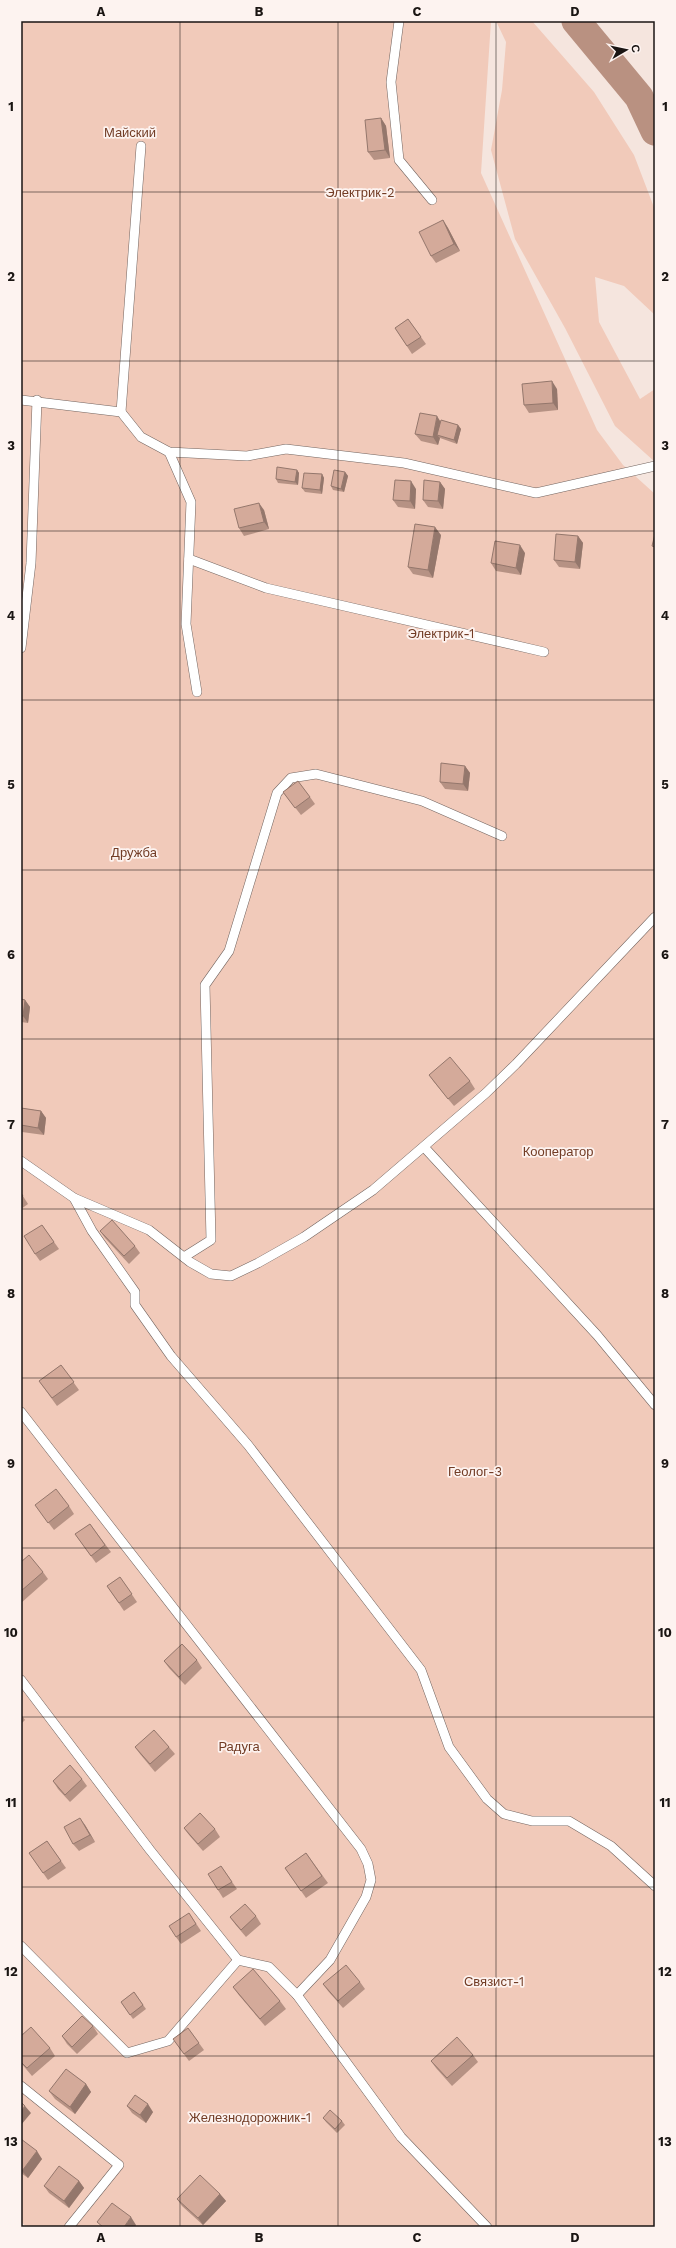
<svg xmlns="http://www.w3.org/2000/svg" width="676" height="2248" viewBox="0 0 676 2248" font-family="'Work Sans',sans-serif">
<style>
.green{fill:#f1caba}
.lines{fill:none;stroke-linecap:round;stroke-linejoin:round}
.river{stroke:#b99181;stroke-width:29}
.lane-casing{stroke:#736560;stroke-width:10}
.lane{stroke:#fff;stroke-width:9}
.wall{fill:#b69284}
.shaded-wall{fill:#94776c}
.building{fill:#d4aa9a;stroke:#94776c}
.grid{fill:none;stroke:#1a1513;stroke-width:1;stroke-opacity:0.55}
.labels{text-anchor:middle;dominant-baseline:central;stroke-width:3.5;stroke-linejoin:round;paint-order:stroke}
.park-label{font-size:13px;fill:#723c25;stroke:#fdf3f0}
.neatline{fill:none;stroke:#1a1513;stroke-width:1.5}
.grid-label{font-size:13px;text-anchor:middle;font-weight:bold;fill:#1a1513}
</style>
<rect width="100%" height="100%" fill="#f5e5de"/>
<!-- green -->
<g class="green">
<polygon points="21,21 491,21 481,173 597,430 623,465 655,494 655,2227 27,2227 21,2222"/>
<polygon points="496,21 532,21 594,92 634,155 655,210 655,315 624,286 595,277 599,322 640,399 655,389 655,462 615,426 565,328 515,239 491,150 502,90 506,42"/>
</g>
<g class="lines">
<!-- river -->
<polyline class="river" points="576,21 639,97 655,131"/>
<defs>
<g id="lane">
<polyline points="399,21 391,82 399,160 432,200"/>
<polyline points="21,400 121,412 141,437 169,452 247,456 286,449 404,463 536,493 655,466"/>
<polyline points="121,412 141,146"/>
<polyline points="169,452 191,502 186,624 197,692"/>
<polyline points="189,559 266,588 544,652"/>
<polyline points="21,648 31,563 37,400"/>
<polyline points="424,1147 597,1335 655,1405"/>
<polyline points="21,1161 74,1198 149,1230 190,1262 211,1274 231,1276 258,1263 304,1237 373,1190 486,1093 516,1064 655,917"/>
<polyline points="74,1198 92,1231 135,1292 135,1305 171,1356 248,1445 421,1670 449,1747 487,1799 504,1814 532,1821 569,1821 611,1846 655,1886"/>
<polyline points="184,1257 211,1240 205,985 229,951 277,793 291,778 316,774 422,801 502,836"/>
<polyline points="21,1412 361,1849 368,1864 371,1880 366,1897 330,1960 297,1995"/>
<polyline points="21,1680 150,1850 238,1960"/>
<polyline points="21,1946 127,2053 168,2041 238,1960 269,1967 297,1995 401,2137 487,2227"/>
<polyline points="21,2086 119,2165 69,2227"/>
</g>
</defs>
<!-- lane casing -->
<use href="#lane" class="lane-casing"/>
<!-- lane -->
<use href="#lane" class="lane"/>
</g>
<!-- wall -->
<g class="wall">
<polygon points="381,118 386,126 390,158 374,160 368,152"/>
<polygon points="443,220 448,228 460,251 436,263 431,256"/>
<polygon points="408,319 426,344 412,354 395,328"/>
<polygon points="557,389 558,410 529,413 524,405"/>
<polygon points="441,422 458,425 461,429 457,444 440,438 438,445 421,441 415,434"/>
<polygon points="297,470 299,473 298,485 278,483 276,479"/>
<polygon points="345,472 348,476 344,492 333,490 331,486"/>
<polygon points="322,474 324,478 322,494 305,492 302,488"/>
<polygon points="440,482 445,489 443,509 428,507 423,500"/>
<polygon points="416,489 415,509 398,507 393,500"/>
<polygon points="264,510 269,529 244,536 239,528"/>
<polygon points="441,535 433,578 413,574 408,567"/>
<polygon points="578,536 583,543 580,569 559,567 554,560"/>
<polygon points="525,553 521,575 496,571 491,563"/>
<polygon points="465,766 470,773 468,791 445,789 440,782"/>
<polygon points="283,792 310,797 315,804 301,815"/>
<polygon points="21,999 25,1000 30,1007 28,1023 21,1022"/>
<polygon points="429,1075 470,1081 475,1089 454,1106 434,1082"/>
<polygon points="21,1108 41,1111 46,1118 44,1135 22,1132 21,1130"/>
<polygon points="21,1193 28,1204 21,1209"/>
<polygon points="42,1225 59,1249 40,1261 35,1254"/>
<polygon points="100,1231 135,1246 140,1253 129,1264 105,1238"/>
<polygon points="61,1365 79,1390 57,1406 39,1381"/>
<polygon points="35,1505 69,1506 74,1514 54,1530"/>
<polygon points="90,1524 111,1552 96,1563 75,1534"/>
<polygon points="21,1562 43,1572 48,1579 21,1603"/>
<polygon points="120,1577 137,1602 124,1611 107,1586"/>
<polygon points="197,1660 202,1668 185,1685 169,1668 164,1661"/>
<polygon points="21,1714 25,1720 21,1724"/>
<polygon points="135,1747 169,1747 175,1754 155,1772 140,1754"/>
<polygon points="82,1779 87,1786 70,1802 58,1789 53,1781"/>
<polygon points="85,1825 95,1842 79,1851 73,1844"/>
<polygon points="184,1828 215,1829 220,1837 203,1851 189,1835"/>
<polygon points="47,1841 66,1868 48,1880 29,1853"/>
<polygon points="306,1853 328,1883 306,1898 285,1868"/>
<polygon points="221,1866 237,1889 223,1898 218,1890"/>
<polygon points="189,1913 201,1931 181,1944 176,1937"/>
<polygon points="256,1916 261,1924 246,1937 235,1924 230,1917"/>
<polygon points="360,1982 365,1989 343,2008 328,1991 323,1984"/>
<polygon points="233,1987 280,2001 286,2009 265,2026 238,1994"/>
<polygon points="134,1992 146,2009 133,2019 121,2002"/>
<polygon points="93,2026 98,2034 77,2054 67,2044 62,2036"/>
<polygon points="188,2028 204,2050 189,2061 173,2039"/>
<polygon points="21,2036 50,2048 55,2056 32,2076 21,2063"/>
<polygon points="473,2055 478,2062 452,2086 436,2068 431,2061"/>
<polygon points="86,2084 91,2092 75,2114 55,2099 49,2091"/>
<polygon points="127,2106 153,2112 146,2123 132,2113"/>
<polygon points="323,2118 342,2121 345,2125 337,2133 326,2122"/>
<polygon points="21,2139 42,2159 28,2178 21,2173"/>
<polygon points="79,2181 84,2188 69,2208 49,2193 44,2186"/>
<polygon points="220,2194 226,2201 203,2225 182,2206 177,2199"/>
</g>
<!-- shaded-wall -->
<g class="shaded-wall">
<polygon points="381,118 386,126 390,158 385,150"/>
<polygon points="443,220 448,228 460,251 454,244"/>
<polygon points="552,381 557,389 558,410 553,403"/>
<polygon points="437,416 442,424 437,435 440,438 438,445 433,437"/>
<polygon points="458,425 461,429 457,444 454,440"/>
<polygon points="297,470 299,473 298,485 295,482"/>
<polygon points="345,472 348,476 344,492 341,489"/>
<polygon points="322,474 324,478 322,494 320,490"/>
<polygon points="411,481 416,489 415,509 410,501"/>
<polygon points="440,482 445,489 443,509 438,501"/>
<polygon points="259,503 264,510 269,529 264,522"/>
<polygon points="435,527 441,535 433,578 428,570"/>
<polygon points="578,536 583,543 580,569 575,562"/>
<polygon points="520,545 525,553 521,575 516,568"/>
<polygon points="465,766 470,773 468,791 463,784"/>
<polygon points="25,1000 30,1007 28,1023 23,1016"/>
<polygon points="41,1111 46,1118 44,1135 38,1128"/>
<polygon points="80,1818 85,1825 95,1842 90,1835"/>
<polygon points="86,2084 91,2092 75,2114 70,2107"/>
<polygon points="148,2104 153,2112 146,2123 140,2115"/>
<polygon points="25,2106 31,2113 21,2125 21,2111"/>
<polygon points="37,2151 42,2159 28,2178 22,2171"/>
<polygon points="79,2181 84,2188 69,2208 64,2201"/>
<polygon points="220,2194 226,2201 203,2225 198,2218"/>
<polygon points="131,2217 136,2225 135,2227 124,2227"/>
</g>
<!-- building -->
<g class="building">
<polygon points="381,118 385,150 368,152 365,120"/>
<polygon points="443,220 454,244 431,256 419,232"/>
<polygon points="408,319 421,337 407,346 395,328"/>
<polygon points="552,381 553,403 524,405 522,384"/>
<polygon points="420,413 437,416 433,437 415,434"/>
<polygon points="441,420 458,425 454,440 437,435"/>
<polygon points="277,467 297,470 295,482 276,479"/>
<polygon points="334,470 345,472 341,489 331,486"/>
<polygon points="304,473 322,474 320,490 302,488"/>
<polygon points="395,480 411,481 410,501 393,500"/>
<polygon points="424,480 440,482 438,501 423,500"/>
<polygon points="259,503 264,522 239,528 234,509"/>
<polygon points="415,524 435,527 428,570 408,567"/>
<polygon points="556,534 578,536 575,562 554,560"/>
<polygon points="655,534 655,547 652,546"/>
<polygon points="495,541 520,545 516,568 491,563"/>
<polygon points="441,763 465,766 463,784 440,782"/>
<polygon points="298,781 310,797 295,808 283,792"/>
<polygon points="21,999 25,1000 23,1016 21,1016"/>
<polygon points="450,1057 470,1081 448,1099 429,1075"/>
<polygon points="21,1108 41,1111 38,1128 21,1125"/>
<polygon points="21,1193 23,1196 21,1198"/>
<polygon points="112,1220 135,1246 124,1256 100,1231"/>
<polygon points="42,1225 54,1242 35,1254 24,1236"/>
<polygon points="61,1365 74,1382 52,1398 39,1381"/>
<polygon points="56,1489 69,1506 48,1523 35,1505"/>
<polygon points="90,1524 105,1545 91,1556 75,1534"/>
<polygon points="29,1555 43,1572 21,1591 21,1562"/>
<polygon points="120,1577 132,1594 119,1603 107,1586"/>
<polygon points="182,1644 197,1660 179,1677 164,1661"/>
<polygon points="154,1730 169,1747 150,1764 135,1747"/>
<polygon points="70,1765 82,1779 65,1795 53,1781"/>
<polygon points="200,1813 215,1829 198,1844 184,1828"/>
<polygon points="80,1818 90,1835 73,1844 64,1827"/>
<polygon points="47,1841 61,1861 43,1873 29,1853"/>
<polygon points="306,1853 322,1876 301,1891 285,1868"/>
<polygon points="221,1866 232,1882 218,1890 208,1874"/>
<polygon points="245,1904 256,1916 241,1930 230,1917"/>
<polygon points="189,1913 196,1924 176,1937 169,1926"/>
<polygon points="346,1965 360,1982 338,2001 323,1984"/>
<polygon points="253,1969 280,2001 260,2019 233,1987"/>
<polygon points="134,1992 143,2005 130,2015 121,2002"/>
<polygon points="82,2016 93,2026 72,2047 62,2036"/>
<polygon points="31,2027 50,2048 27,2068 21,2062 21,2036"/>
<polygon points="188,2028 199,2043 184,2054 173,2039"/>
<polygon points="457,2037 473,2055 447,2078 431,2061"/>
<polygon points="66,2069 86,2084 70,2107 49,2091"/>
<polygon points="135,2095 148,2104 140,2115 127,2106"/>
<polygon points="21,2102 25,2106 21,2111"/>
<polygon points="330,2110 342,2121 335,2129 323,2118"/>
<polygon points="21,2139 37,2151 22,2171 21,2170"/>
<polygon points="59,2166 79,2181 64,2201 44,2186"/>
<polygon points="200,2175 220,2194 198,2218 177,2199"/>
<polygon points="112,2203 131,2217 124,2227 103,2227 97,2222"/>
</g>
<!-- grid -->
<path class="grid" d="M180 21V2227M338 21V2227M496 21V2227M21 192H655M21 361H655M21 531H655M21 700H655M21 870H655M21 1039H655M21 1209H655M21 1378H655M21 1548H655M21 1717H655M21 1887H655M21 2056H655"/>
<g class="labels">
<!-- park labels -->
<g class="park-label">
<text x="130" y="132">Майский</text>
<text x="360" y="192">Электрик-2</text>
<text x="441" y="633">Электрик-1</text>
<text x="134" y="852">Дружба</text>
<text x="558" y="1151">Кооператор</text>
<text x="475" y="1471">Геолог-3</text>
<text x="239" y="1746">Радуга</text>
<text x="494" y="1981">Связист-1</text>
<text x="250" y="2117">Железнодорожник-1</text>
</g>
</g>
<!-- border -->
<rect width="676" height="2248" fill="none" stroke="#fdf3f0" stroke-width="44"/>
<!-- north arrow -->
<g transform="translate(626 50) rotate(81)" stroke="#fdf3f0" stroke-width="3" paint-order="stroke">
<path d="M0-3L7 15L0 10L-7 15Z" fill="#1a1513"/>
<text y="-6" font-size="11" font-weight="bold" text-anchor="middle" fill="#1a1513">С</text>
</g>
<rect x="22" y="22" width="632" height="2204" class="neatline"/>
<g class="grid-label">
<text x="101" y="16">A</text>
<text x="259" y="16">B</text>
<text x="417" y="16">C</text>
<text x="575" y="16">D</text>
<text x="11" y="111">1</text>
<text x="665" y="111">1</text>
<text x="11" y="281">2</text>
<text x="665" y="281">2</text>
<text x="11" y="450">3</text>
<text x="665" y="450">3</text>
<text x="11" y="620">4</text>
<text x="665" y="620">4</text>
<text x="11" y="789">5</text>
<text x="665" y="789">5</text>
<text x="11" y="959">6</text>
<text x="665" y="959">6</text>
<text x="11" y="1129">7</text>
<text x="665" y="1129">7</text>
<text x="11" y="1298">8</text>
<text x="665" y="1298">8</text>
<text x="11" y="1468">9</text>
<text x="665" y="1468">9</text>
<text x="11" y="1637">10</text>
<text x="665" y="1637">10</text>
<text x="11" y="1807">11</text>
<text x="665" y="1807">11</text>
<text x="11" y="1976">12</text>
<text x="665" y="1976">12</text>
<text x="11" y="2146">13</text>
<text x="665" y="2146">13</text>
<text x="101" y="2242">A</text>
<text x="259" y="2242">B</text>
<text x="417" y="2242">C</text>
<text x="575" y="2242">D</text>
</g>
</svg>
